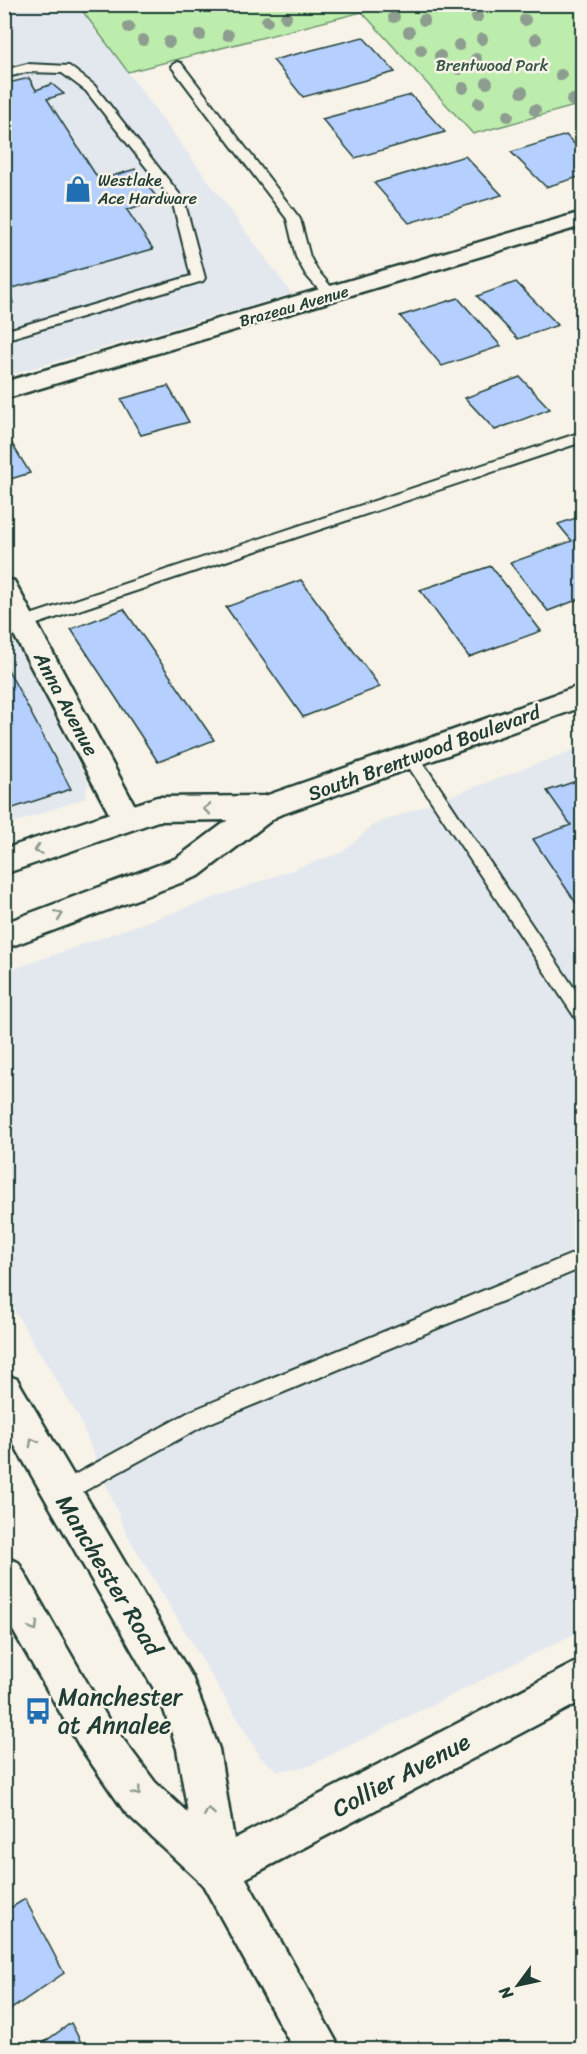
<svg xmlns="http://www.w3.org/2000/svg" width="587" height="2054" viewBox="0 0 587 2054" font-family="Sriracha,sans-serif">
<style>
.built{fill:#e3e8ef}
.green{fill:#bdedac;stroke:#6e9570;stroke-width:1.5}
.building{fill:#b5d0fe;stroke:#1f3d34;stroke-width:1.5}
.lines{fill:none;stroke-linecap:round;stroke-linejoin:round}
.lane-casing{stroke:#1f3d34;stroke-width:4}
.street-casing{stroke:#1f3d34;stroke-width:5}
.secondary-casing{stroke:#1f3d34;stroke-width:5}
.primary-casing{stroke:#1f3d34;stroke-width:5}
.lane{fill:#f7f3e8;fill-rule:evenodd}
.street{fill:#f7f3e8;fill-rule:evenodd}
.secondary{fill:#f7f3e8;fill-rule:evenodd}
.primary{fill:#f7f3e8;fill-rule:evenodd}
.tree{fill:#8d9d8f}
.oneway{stroke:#8b988e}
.labels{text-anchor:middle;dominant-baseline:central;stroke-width:5;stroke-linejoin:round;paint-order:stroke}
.far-park-label{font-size:16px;fill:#375746;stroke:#f7f3e8}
.far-poi-label{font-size:16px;fill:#1f3d34;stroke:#f7f3e8;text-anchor:start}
.far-street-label{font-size:16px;fill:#1f3d34;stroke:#f7f3e8}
.street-label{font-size:20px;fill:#1f3d34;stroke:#f7f3e8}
.near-street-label{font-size:24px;fill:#1f3d34;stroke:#f7f3e8}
.near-poi-label{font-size:24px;fill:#1f3d34;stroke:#f7f3e8;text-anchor:start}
</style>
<rect width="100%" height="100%" fill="#f7f3e8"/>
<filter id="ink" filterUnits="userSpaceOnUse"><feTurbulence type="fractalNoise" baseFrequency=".0167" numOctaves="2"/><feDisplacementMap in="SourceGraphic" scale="12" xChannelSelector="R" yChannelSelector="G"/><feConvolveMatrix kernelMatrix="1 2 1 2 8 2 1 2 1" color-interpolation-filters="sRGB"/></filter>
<g filter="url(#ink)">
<!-- built -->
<g class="built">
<polygon points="12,4 78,5 292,294 5,376 4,6"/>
<polygon points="4,622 88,782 85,798 5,826"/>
<polygon points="582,747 582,1630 309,1766 278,1771 261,1758 126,1533 79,1418 5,1295 5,972 343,852 373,825"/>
</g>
<!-- green -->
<polygon class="green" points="78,5 582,5 582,104 473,134 362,12 128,72"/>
<!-- building -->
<g class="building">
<polygon points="363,37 395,72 303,97 273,60"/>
<polygon points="29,78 36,90 52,84 64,94 47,99 99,180 135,169 158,199 127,210 153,249 9,289 13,303 4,306 4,84"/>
<polygon points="411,95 445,132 355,158 322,119"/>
<polygon points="566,135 582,152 582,176 546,187 511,152"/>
<polygon points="465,156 502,195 409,223 374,183"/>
<polygon points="516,282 558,325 518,339 477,296"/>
<polygon points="458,298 501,346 442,366 400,316"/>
<polygon points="520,377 550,409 495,430 465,398"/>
<polygon points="168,386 189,422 141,435 121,399"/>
<polygon points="4,431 30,473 4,481"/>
<polygon points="582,516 582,598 548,611 510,563 572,541 558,524"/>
<polygon points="491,566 541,631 469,657 420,590"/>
<polygon points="301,580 380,687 303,717 226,607"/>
<polygon points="124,609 214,740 158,762 71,629"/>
<polygon points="4,662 71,789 4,811"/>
<polygon points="582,779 582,912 533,839 571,825 547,791"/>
<polygon points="25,1899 64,1973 4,2014 4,1912"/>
<polygon points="71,2023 85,2050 33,2050"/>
</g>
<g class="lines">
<defs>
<g id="lane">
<polygon points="177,62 181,63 300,219 310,257 317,270 338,295 336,298 326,298 306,275 296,257 287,219 171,66"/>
<polygon points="27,64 69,66 94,85 184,200 205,278 203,281 4,340 4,331 191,276 172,200 86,91 62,73 27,72 4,78 4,70"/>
<polygon points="582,432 582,442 28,627 23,629 15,623 18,619"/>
<polygon points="412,753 418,755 582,1000 582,1021 576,1019 406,763 404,759 406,755"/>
<polygon points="582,1250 582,1268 205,1425 68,1500 61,1503 54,1500 51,1493 54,1486 191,1411"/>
</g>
<g id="street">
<polygon points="582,212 582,226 4,399 4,382"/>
<polygon points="4,578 14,581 18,588 142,819 138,827 127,831 116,827 112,819 4,616"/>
<polygon points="582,1659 582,1701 233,1885 218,1891 203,1885 197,1870 203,1855"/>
</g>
<polygon id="secondary" points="582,685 582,707 277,816 199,876 4,949 4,923 177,858 228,820 158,821 4,874 4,849 157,797 265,796"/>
<polygon id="primary" points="4,1374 17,1379 192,1677 219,1749 238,1864 341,2050 294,2050 203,1885 125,1812 80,1747 4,1615 4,1557 18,1562 108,1719 155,1782 188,1813 177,1749 161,1701 4,1427"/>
</defs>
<!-- lane casing -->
<use href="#lane" class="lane-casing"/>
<!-- street casing -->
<use href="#street" class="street-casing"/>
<!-- secondary casing -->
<use href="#secondary" class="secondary-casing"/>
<!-- primary casing -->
<use href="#primary" class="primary-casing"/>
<!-- lane -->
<use href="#lane" class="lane"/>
<!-- street -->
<use href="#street" class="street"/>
<!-- secondary -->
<use href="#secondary" class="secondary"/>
<!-- primary -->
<use href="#primary" class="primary"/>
</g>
<!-- trees -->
<g class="tree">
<circle cx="286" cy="17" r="6"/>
<circle cx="394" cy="17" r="6"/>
<circle cx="477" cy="17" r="6"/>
<circle cx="424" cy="20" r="6"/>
<circle cx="525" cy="20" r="6"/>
<circle cx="267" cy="21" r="6"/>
<circle cx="129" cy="27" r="6"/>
<circle cx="409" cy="32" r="6"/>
<circle cx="200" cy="35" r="6"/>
<circle cx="228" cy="35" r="6"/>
<circle cx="482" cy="39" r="6"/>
<circle cx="536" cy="39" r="6"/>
<circle cx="143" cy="40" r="6"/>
<circle cx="169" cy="42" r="6"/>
<circle cx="459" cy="45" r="6"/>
<circle cx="421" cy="50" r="6"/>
<circle cx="440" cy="56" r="6"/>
<circle cx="476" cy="59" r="6"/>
<circle cx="459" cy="69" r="6"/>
<circle cx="561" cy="75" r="6"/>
<circle cx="487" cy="83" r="6"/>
<circle cx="463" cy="88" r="6"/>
<circle cx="522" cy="92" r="6"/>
<circle cx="572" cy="100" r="6"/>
<circle cx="479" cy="103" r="6"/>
<circle cx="535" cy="110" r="6"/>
<circle cx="508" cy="116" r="6"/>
</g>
<!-- one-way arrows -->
<defs><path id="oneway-chevron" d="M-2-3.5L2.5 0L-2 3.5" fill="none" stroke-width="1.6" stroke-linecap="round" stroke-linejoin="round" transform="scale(1.5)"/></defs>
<g class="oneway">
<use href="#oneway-chevron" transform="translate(207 809) rotate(180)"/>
<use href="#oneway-chevron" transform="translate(38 850) rotate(161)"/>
<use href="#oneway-chevron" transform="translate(59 915) rotate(-21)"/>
<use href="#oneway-chevron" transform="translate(33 1442) rotate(-119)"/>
<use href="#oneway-chevron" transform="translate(34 1627) rotate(60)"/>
<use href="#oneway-chevron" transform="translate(137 1792) rotate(52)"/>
<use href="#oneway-chevron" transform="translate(209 1812) rotate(-99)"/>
</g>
</g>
<!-- icons -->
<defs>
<symbol id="shop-bare" viewBox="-9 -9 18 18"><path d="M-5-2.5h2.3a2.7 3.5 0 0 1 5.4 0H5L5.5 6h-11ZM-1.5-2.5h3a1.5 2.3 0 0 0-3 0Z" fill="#1f6fb2" stroke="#f7f3e8" stroke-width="2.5" paint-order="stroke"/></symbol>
<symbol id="bus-bare" viewBox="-9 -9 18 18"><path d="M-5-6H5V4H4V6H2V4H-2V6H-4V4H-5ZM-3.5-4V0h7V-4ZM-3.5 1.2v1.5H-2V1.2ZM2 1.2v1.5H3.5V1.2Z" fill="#1f6fb2" stroke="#f7f3e8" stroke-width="2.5" paint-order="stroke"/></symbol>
</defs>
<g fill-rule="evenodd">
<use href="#shop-bare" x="59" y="170" width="38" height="38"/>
<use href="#bus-bare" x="19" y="1692" width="38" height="38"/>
</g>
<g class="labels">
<!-- far-park labels -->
<g class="far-park-label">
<text x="492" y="65">Brentwood Park</text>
</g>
<!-- far-poi labels -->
<g class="far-poi-label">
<text x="98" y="180">Westlake<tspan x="98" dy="18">Ace Hardware</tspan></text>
</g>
<!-- far-street labels -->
<g class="far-street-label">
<text transform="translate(294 306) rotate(-16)">Brazeau Avenue</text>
</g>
<!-- street labels -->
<g class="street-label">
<text transform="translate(66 704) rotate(62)">Anna Avenue</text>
<text transform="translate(424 753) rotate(-20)">South Brentwood Boulevard</text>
</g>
<!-- near-street labels -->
<g class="near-street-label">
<text transform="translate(109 1575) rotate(59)">Manchester Road</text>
<text transform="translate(401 1775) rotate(-28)">Collier Avenue</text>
</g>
<!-- near-poi labels -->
<g class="near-poi-label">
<text x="58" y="1697">Manchester<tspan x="58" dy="28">at Annalee</tspan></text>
</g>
</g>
<!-- margin -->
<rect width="587" height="2054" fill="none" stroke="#f7f3e8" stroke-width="24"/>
<rect x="12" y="12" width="563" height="2030" fill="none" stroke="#1f3d34" stroke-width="2" filter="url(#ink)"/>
<!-- north arrow -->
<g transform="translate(518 1985) rotate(237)" stroke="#f7f3e8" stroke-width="4.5" paint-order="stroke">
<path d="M0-4.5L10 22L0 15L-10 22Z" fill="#1f3d34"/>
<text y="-9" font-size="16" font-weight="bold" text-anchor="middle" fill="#1f3d34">N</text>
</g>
</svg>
